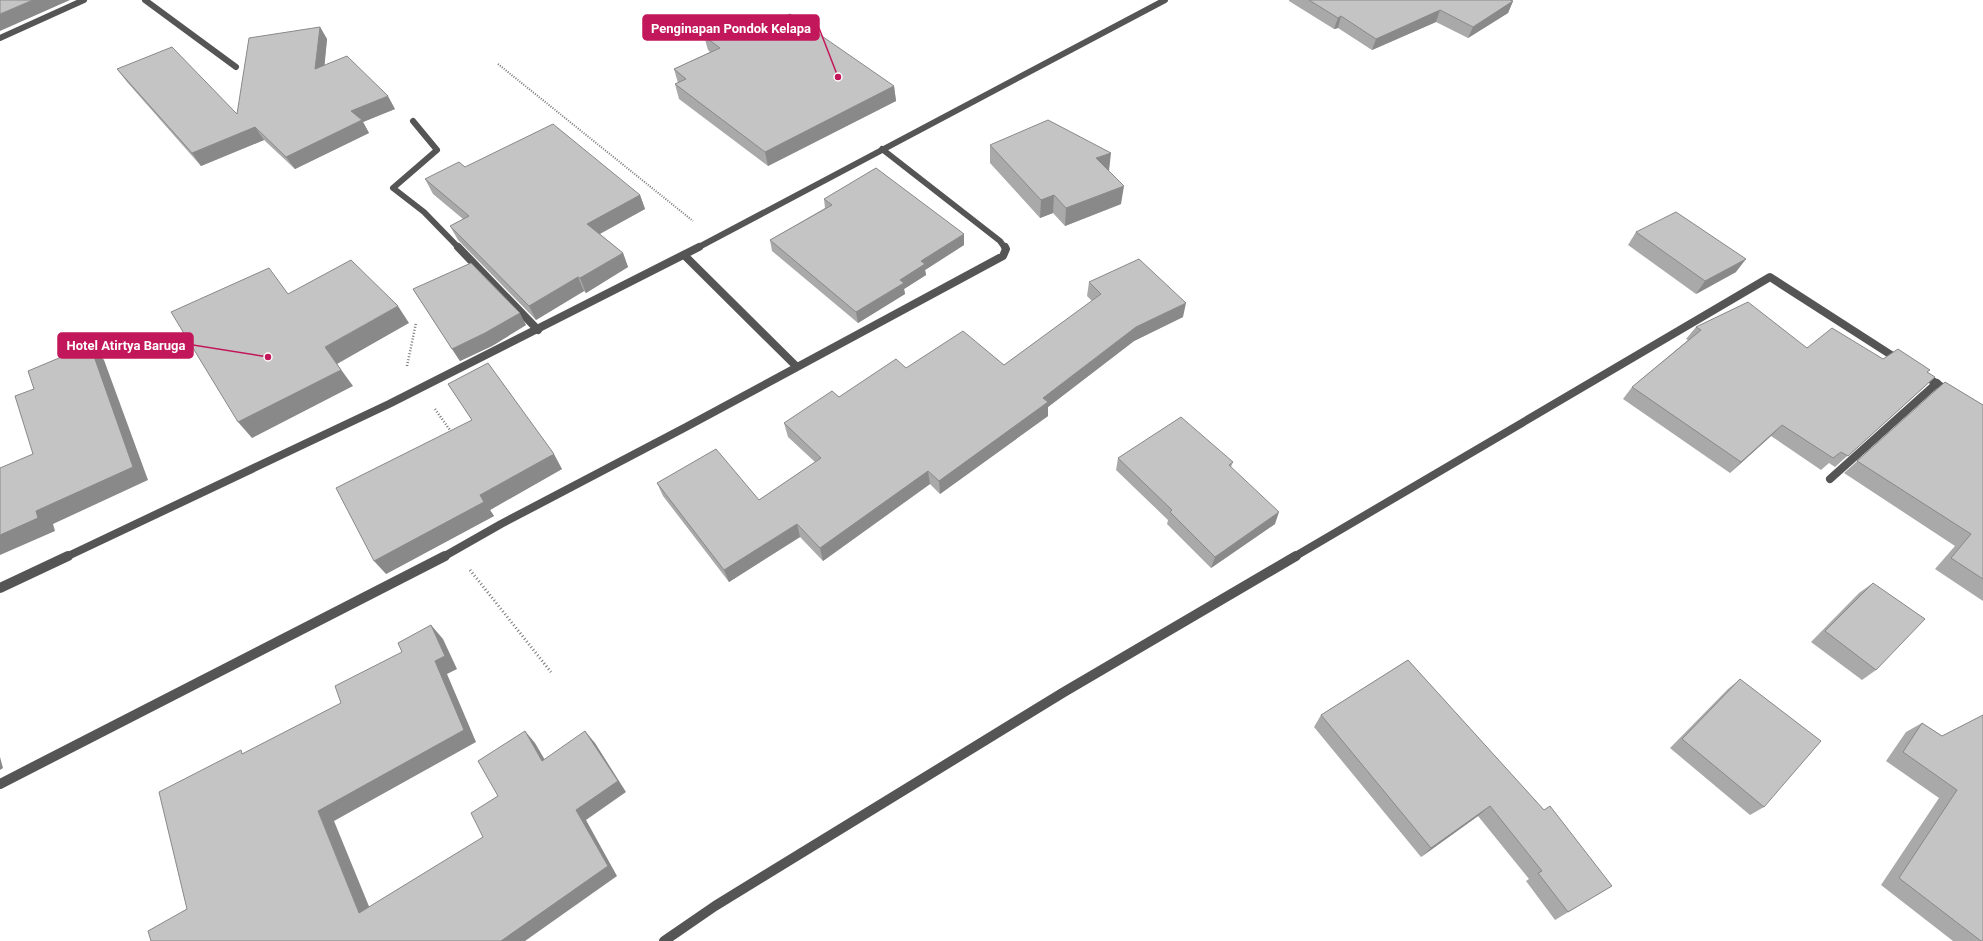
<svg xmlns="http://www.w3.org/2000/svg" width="1983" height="941" viewBox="0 0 1983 941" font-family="Roboto,sans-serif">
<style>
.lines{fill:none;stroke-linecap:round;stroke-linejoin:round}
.path-far2{stroke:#777;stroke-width:2;stroke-dasharray:1 1.5;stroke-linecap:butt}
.path-far1{stroke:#777;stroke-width:2.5;stroke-dasharray:1 2;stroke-linecap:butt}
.path{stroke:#777;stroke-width:3;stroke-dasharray:1 2.5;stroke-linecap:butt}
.minor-far2{stroke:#555;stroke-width:6}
.minor-far1{stroke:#555;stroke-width:8}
.minor{stroke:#555;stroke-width:10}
.wall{fill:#a9a9a9}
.shaded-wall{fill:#898989}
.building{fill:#c4c4c4;stroke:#898989}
.leader{fill:none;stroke:#c2185b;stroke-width:1.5}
.callout-dot{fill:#c2185b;stroke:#fff;stroke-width:1.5}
.callout{fill:#c2185b;stroke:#c2185b;stroke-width:1.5}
.callout-label{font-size:13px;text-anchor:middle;font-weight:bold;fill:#fff}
</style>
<rect width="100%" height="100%" fill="#fff"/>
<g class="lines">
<!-- path-far2 -->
<polyline class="path-far2" points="498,64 693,221"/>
<!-- path-far1 -->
<g class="path-far1">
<polyline points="407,366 416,323"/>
<polyline points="435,409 452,433"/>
</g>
<!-- path -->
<polyline class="path" points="470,570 551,672"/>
<!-- minor-far2 -->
<g class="minor-far2">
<polyline points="145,0 236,67"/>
<polyline points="0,38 84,0"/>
<polyline points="413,121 437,150 393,188 424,212 459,248"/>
<polyline points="882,149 1000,241 1005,248"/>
<polyline points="697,248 1165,0"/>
</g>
<!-- minor-far1 -->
<g class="minor-far1">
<polyline points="458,247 538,330"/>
<polyline points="684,255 796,366"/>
<polyline points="1922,374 1950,392"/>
<polyline points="1830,479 1937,383"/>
<polyline points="66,557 389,404 699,247"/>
<polyline points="443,557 501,524 686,427 1003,256 1006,249 1005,247"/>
<polyline points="1294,557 1770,277 1899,360"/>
</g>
<!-- minor -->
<g class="minor">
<polyline points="0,588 68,556"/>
<polyline points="0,784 445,556"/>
<polyline points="664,941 715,906 1064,692 1296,556"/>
</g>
</g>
<!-- wall -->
<g class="wall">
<polygon points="1289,0 1510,0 1513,1 1508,13 1468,38 1436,22 1372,50 1338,28 1334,29 1289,1"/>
<polygon points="320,27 327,39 324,66 395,109 363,122 369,133 295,169 264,140 201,166 127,82 117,69 237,114"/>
<polygon points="753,31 894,86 896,101 768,166 679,99 675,84 678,83 674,69 710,52 708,50 704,36"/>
<polygon points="990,145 1109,171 1108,171 1121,204 1065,226 1053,213 1040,218 990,163"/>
<polygon points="465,167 640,195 645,209 600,234 623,253 628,267 586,293 584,291 536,320 458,240 450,226 463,219 433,194 425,179"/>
<polygon points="824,199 964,245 925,270 926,275 904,289 905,294 858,323 772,251 770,240 825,208"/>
<polygon points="1636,232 1736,272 1696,294 1628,245"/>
<polygon points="1089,282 1183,317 1134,341 1048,407 1048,416 940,494 930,484 823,561 800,537 729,582 663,496 657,483 759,500 815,462 788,437 784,423 839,397 906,368 1004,365 1092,301 1087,296"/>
<polygon points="413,289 526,325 492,346 460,361"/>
<polygon points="1696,327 1807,348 1883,359 1928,372 1922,389 1835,467 1829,463 1821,470 1771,436 1730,473 1623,399 1632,387 1688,340 1686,339"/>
<polygon points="1945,382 1983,405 1983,601 1935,569 1955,546 1844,473"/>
<polygon points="448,384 562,469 490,510 494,516 386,574 472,420"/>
<polygon points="1118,458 1233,462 1231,467 1275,524 1211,568 1167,524 1168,520 1116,470"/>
<polygon points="1873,583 1876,670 1862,680 1811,642 1859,593"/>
<polygon points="1408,660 1612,886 1555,920 1526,881 1529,879 1478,816 1421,857 1314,727 1321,715"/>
<polygon points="1740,679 1764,807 1750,815 1670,748 1728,689"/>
<polygon points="1983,715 1983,941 1953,941 1881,885 1939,798 1886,761 1906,732 1922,723 1942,736"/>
</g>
<!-- shaded-wall -->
<g class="shaded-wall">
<polygon points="33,0 70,0 0,31 0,14"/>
<polygon points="1513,1 1508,13 1468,38 1473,27"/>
<polygon points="1440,10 1436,22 1372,50 1376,39"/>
<polygon points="1341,16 1338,28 1334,29 1338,18"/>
<polygon points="320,27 327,39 323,82 315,69"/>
<polygon points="894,86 896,101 768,166 765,152"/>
<polygon points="388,96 395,109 363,122 369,133 295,169 286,157 351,111"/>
<polygon points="255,127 264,140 201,166 192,153"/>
<polygon points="1111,153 1109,171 1094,176 1096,158"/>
<polygon points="1124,186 1121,204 1065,226 1066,208"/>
<polygon points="640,195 645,209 592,238 587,224"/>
<polygon points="1054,195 1053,213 1040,218 1041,200"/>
<polygon points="964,234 964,245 925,270 926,275 904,289 905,294 858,323 856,312 900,280 921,261"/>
<polygon points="623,253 628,267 586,293 580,278"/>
<polygon points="1746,259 1736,272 1696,294 1705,281"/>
<polygon points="578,277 584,291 536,320 529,306"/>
<polygon points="1186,303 1183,317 1134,341 1048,407 1048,416 940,494 939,481 1043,398 1136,327"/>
<polygon points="398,306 409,323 337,364 353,386 252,438 238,422 325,347"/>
<polygon points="520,313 526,325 492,346 460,361 452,349"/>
<polygon points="90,345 104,360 148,480 53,524 55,531 0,555 0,535 36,511"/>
<polygon points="1782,425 1771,436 1730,473 1741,462"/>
<polygon points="554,454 562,469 490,510 494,516 386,574 374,561 480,495"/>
<polygon points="928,471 930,484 823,561 820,548"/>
<polygon points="1279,512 1275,524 1211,568 1215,557"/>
<polygon points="797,524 800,537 729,582 724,570"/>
<polygon points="431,625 443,639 457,669 447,674 476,742 334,821 375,921 359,913 318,811 435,661"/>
<polygon points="525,731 535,743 552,772 542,761"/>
<polygon points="585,731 595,743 626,792 586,820 617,876 525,941 501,941 576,810"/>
<polygon points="0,757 3,768 0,770"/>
<polygon points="1490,806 1478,816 1421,857 1431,848"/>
</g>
<!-- building -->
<g class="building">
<polygon points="0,0 33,0 0,14"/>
<polygon points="1309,0 1510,0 1513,1 1473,27 1440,10 1376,39 1341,16 1338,18"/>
<polygon points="790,14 894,86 765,152 675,84 686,79 674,69 720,48 704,36 738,20 753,31"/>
<polygon points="320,27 315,69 347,56 388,96 351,111 362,120 286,157 255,127 192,153 117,69 172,47 237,114 249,38"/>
<polygon points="1048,120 1111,153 1096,158 1124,186 1066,208 1054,195 1041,200 990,145"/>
<polygon points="553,124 640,195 587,224 623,253 580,278 578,277 529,306 450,226 469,216 425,179 459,162 465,167"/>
<polygon points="876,168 964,234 921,261 925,264 900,280 904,283 856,312 770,240 832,205 824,199"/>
<polygon points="1676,212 1746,259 1705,281 1636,232"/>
<polygon points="1139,259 1186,303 1136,327 1043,398 1048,402 939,481 928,471 820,548 797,524 724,570 657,483 716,449 759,500 821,458 784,423 832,391 839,397 896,359 906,368 963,331 1004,365 1101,294 1089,282"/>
<polygon points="351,260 398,306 325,347 341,370 238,422 171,312 269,268 288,294"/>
<polygon points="471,263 520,313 485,333 452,349 413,289"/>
<polygon points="1748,302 1807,348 1832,328 1883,359 1898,349 1930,370 1927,372 1935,377 1848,456 1841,452 1833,458 1782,425 1741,462 1632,387 1701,330 1696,327"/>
<polygon points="90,345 133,467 36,511 38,518 0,535 0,468 33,454 15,396 34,389 28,371"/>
<polygon points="488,363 554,454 480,495 484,502 374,561 336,488 472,420 448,384"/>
<polygon points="1945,382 1983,405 1983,579 1951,558 1971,534 1857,461"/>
<polygon points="1181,417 1233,462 1229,465 1279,512 1215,557 1170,512 1172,510 1118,458"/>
<polygon points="1873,583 1925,619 1876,670 1825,631"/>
<polygon points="431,625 445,656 435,661 464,730 318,811 359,913 483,837 471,813 498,796 478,761 525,731 542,761 585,731 618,781 576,810 608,866 501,941 151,941 148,931 187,909 159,792 241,750 242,754 341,703 335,686 402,652 398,643"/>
<polygon points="1408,660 1544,810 1550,806 1612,886 1568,912 1538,873 1542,871 1490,806 1431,848 1321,715"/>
<polygon points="1740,679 1821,741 1764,807 1682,739"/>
<polygon points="1983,715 1983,941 1981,941 1899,878 1957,790 1903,752 1922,723 1942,736"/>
</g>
<!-- callouts -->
<path class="leader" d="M838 77L819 28M268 357L193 345"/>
<g class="callout-dot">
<circle cx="838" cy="77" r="4"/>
<circle cx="268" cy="357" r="4"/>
</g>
<g class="callout">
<rect x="643" y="15" width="176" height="25" rx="4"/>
<rect x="58" y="333" width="135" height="25" rx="4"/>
</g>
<g class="callout-label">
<text x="731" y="33">Penginapan Pondok Kelapa</text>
<text x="126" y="350">Hotel Atirtya Baruga</text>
</g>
</svg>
